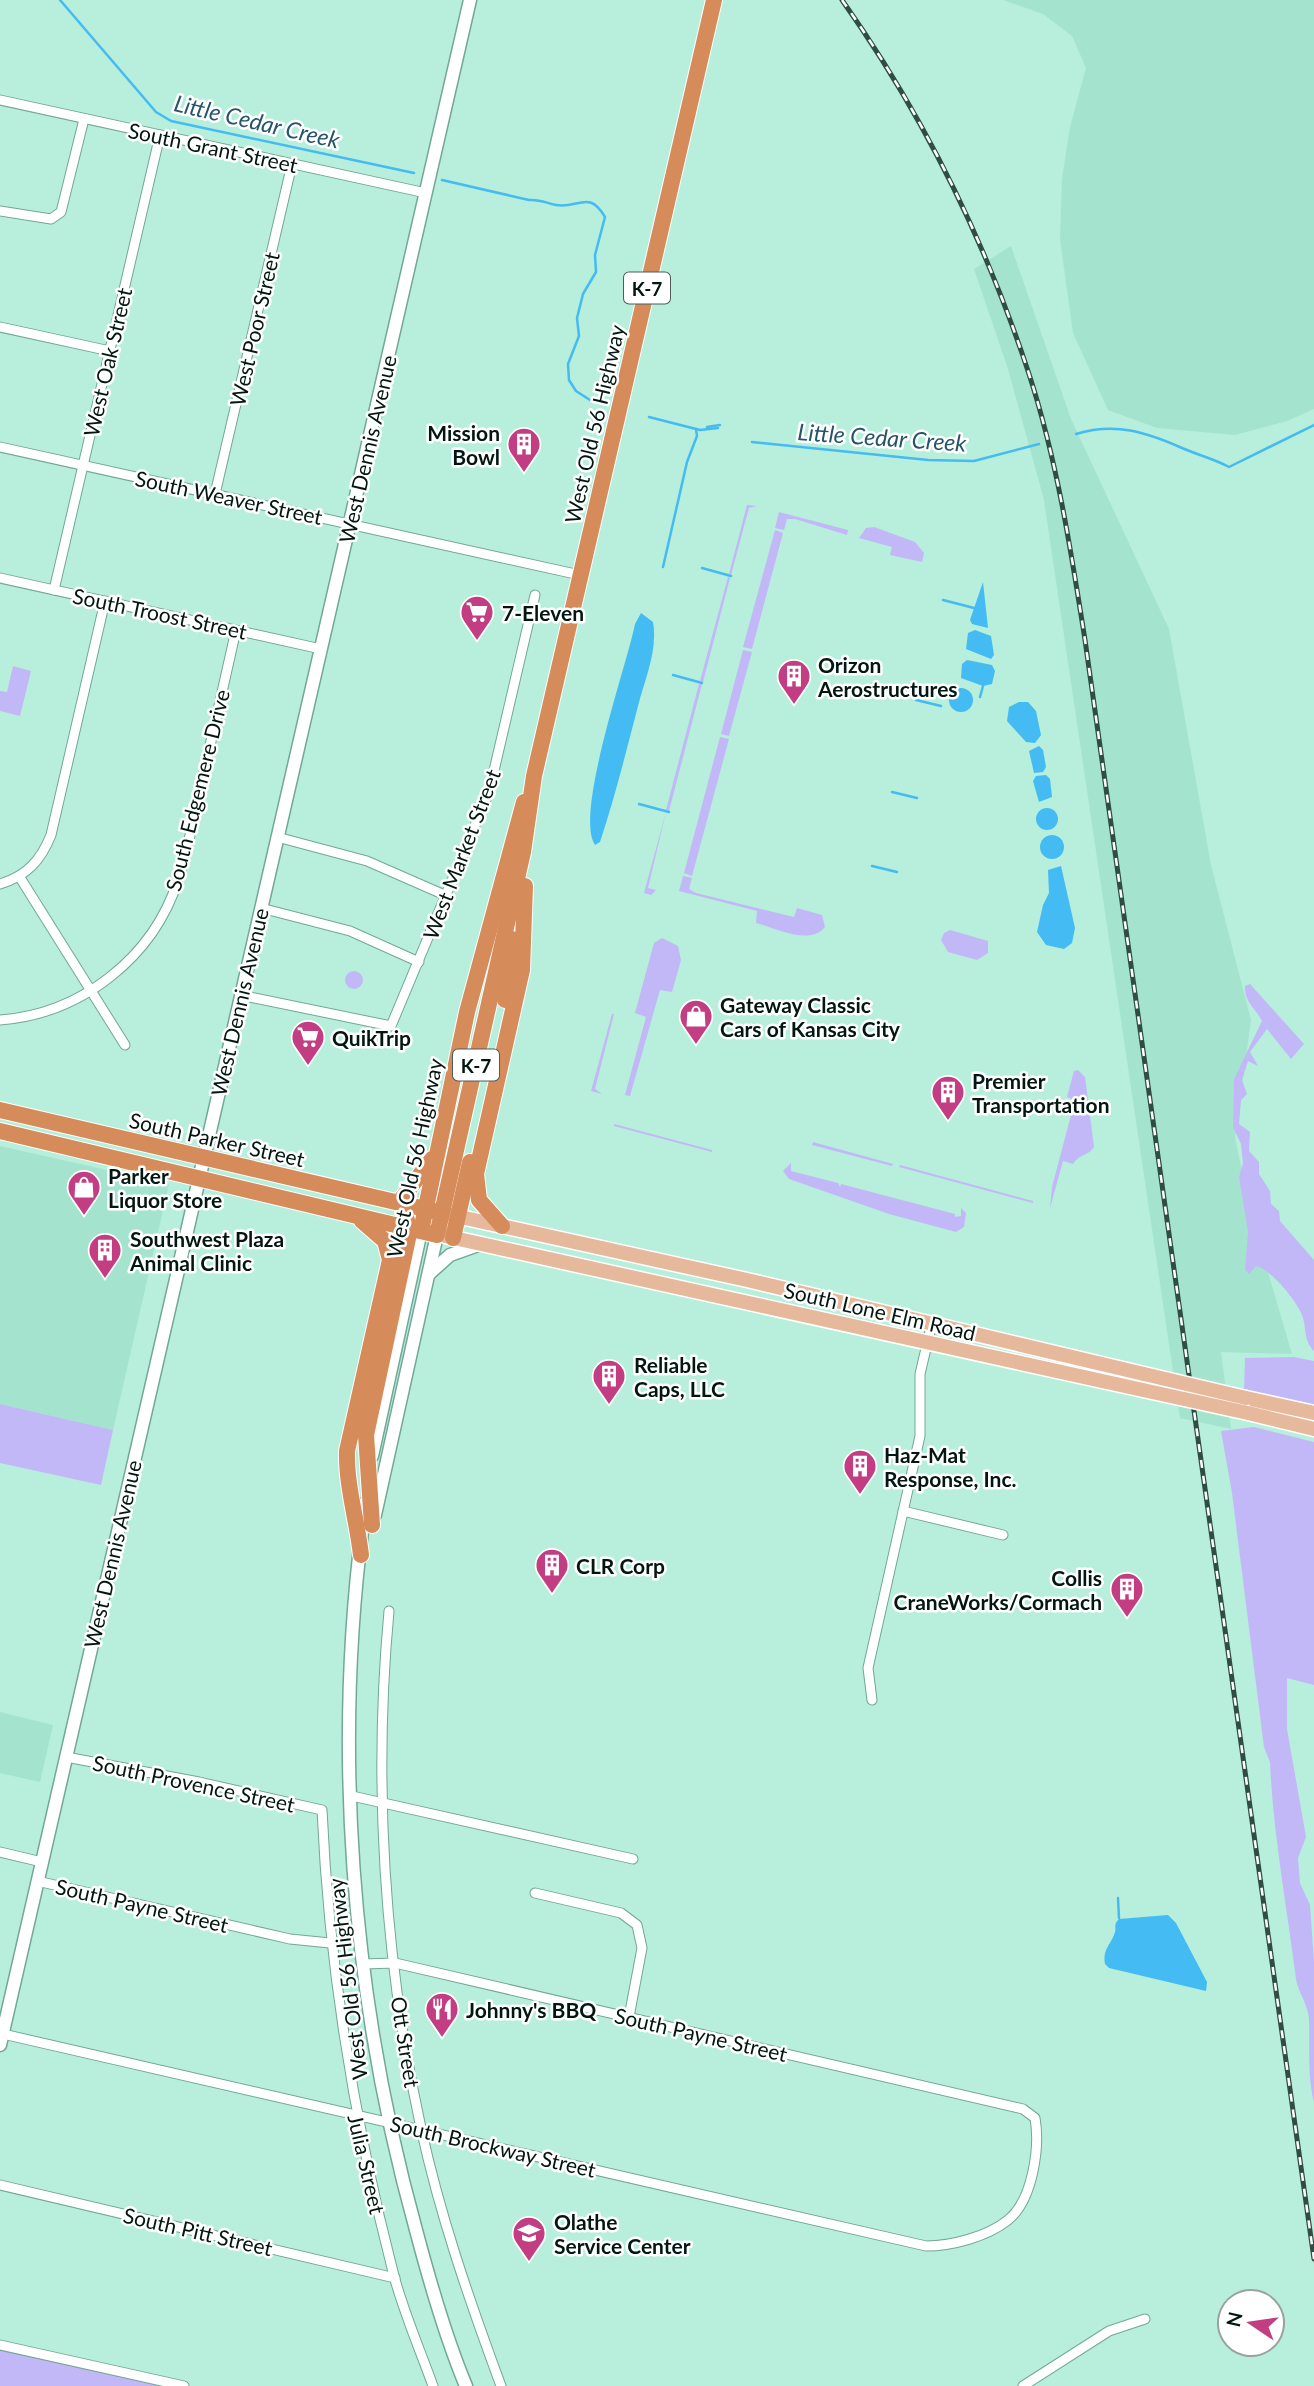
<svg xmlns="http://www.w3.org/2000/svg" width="1314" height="2386" viewBox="0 0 1314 2386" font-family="Lato,sans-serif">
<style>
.built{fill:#a4e4cf}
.green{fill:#c3b8f7}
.water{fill:#44bbf2}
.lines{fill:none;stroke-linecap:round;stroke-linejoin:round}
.stream{stroke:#44bbf2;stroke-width:2.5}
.street-casing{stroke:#73a797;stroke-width:11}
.secondary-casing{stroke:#73a797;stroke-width:15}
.primary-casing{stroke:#fff;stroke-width:17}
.highway-casing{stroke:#fff;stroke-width:18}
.street{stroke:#fff;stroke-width:9}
.secondary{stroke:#fff;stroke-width:12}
.primary{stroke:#e6b99d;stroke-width:14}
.highway{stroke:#d68b5b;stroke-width:16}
.rail-casing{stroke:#304d45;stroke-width:5}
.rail{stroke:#fff;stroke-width:2.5;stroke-dasharray:8;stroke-linecap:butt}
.primary-bridge-casing{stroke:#fff;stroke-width:17;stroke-linecap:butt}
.primary-bridge{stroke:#e6b99d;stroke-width:14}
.labels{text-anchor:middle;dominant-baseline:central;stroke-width:5;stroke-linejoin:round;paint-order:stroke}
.shield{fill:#fff;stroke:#4f5d59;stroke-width:2}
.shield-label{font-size:19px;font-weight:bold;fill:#031712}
.street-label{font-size:21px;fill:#031712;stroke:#fff}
.poi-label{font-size:21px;font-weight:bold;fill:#031712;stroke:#fff;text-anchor:start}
.water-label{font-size:23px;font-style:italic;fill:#25546b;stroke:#fff}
</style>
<rect width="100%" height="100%" fill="#b7eedc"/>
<!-- built -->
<g class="built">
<polygon points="1003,0 1314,0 1314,409 1287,421 1235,435 1157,428 1108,410 1073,333 1060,239 1062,179 1070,127 1086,68 1072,36 1043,14"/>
<polygon points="1011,246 1071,419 1169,629 1211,865 1251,1020 1235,1138 1253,1221 1292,1354 1221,1352 1231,1429 1180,1418 1044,500 1008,369 974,269"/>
<polygon points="0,1146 169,1184 113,1430 0,1404"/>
<polygon points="0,1712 53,1725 40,1782 0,1773"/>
</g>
<!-- green -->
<g class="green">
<polygon points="747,505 757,506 749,508 731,575 729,574"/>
<polygon points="779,512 848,530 847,535 795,519 787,519 784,530 775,528"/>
<polygon points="874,527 915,542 924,553 922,562 890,555 892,547 859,538 866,528"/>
<polygon points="775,530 783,533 752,649 743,647"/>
<polygon points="728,577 730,578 703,682 700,681"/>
<polygon points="743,650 752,652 729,736 721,734"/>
<polygon points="13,666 31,671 20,716 0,711 0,691 7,692"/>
<polygon points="699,684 702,684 669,811 666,810"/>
<polygon points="720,737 729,739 692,876 684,873"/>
<polygon points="666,812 648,888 656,890 651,895 644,893"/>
<path d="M683 876 692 878 689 889 696 893 794 917 797 908 822 915 825 927C810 946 776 928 756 923L757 911 679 891Z"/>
<polygon points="950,930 988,941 988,953 977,960 948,952 941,940 944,933"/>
<polygon points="662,938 678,946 681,960 672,992 660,990 630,1096 625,1095 646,1017 635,1013 654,943"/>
<circle cx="354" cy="980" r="9"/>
<path d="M1250 984 1304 1044 1291 1059 1267 1029 1250 1052 1258 1066 1248 1061 1242 1080 1247 1094 1241 1100 1239 1124 1250 1132 1249 1151 1259 1162V1174L1270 1191 1271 1204 1279 1211 1280 1221 1314 1260V1351C1303 1340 1307 1328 1302 1315 1297 1302 1271 1269 1256 1266L1249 1274 1245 1270 1248 1232 1239 1177 1243 1163 1241 1144 1233 1127 1234 1079 1262 1021C1256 1009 1244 1002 1245 986Z"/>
<polygon points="612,1014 614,1014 595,1089 602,1094 591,1091"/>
<path d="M1078 1070 1085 1077 1094 1147C1090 1155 1079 1154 1073 1164L1063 1161 1050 1208 1052 1187 1075 1100 1067 1097 1074 1071Z"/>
<polygon points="614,1124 712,1150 712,1152 614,1126"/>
<polygon points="813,1142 893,1164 892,1166 812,1145"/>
<polygon points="791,1163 791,1171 838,1183 840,1187 841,1184 955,1214 955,1217 961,1216 961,1208 966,1213 964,1227 956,1232 889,1214 789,1179 783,1171"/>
<polygon points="900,1165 1033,1201 1033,1203 899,1167"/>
<polygon points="1294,1357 1314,1361 1314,1406 1244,1391 1245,1358"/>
<polygon points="0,1404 113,1430 101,1485 0,1463"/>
<path d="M1254 1427 1314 1442V1685L1287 1678V1729L1306 1837 1298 1858 1300 1883 1310 1905 1314 1962V2102C1307 2075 1310 2046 1309 2019 1308 2004 1298 1992 1296 1979 1287 1907 1273 1834 1270 1762L1264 1747 1232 1493 1221 1431Z"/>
<polygon points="0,2345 184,2386 0,2386"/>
</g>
<!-- water -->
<g class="water">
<polygon points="983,582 988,628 972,624 970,620"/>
<path d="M641 613 653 622C658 650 645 679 638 706 626 752 615 797 600 842L595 845C574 814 627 665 635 624Z"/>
<polygon points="975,630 991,636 994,655 991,659 966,649 968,633"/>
<polygon points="967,660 992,665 995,671 992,684 983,686 961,678 962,664"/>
<circle cx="961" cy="700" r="12"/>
<polygon points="1019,702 1028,702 1036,711 1041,735 1035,743 1026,742 1007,721 1009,707"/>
<polygon points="1039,746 1043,750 1046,767 1043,772 1034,773 1029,751"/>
<polygon points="1046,775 1050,779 1052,797 1039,802 1033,781 1036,776"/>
<circle cx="1047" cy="819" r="11"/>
<circle cx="1052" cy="847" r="12"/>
<polygon points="1061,866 1075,928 1072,943 1064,949 1046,945 1037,932 1043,905 1049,893 1048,870"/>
<path d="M1168 1915 1176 1923 1207 1982 1206 1991 1109 1968 1105 1964C1103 1949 1109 1947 1114 1935 1118 1927 1112 1926 1119 1919Z"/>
</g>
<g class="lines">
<!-- stream -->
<g class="stream">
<polyline points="60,0 156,112 171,121 414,173"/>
<path d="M442 180 529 200C540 199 546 203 556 205 578 209 589 189 605 217L595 255 596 272 583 294 577 318 579 336 568 364 569 380 576 391 590 400"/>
<polyline points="649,417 700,430 718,428"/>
<polyline points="707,427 720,425"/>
<path d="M1076 434C1115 422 1146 432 1182 448 1198 455 1214 459 1229 467L1314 425"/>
<polyline points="752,442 928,460 974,461 1039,444"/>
<polyline points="663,567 687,462 697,436 696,429"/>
<polyline points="702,568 731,576"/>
<polyline points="943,600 974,608"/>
<polyline points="673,675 702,683"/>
<polyline points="980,697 983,686"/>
<polyline points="916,700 941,706"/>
<polyline points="892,792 917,798"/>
<polyline points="639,804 669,812"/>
<polyline points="872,866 897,872"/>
<polyline points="1118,1898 1119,1918"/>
</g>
<defs>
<g id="street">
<polyline points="0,100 426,193"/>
<polyline points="0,211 51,219 61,212 84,119"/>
<polyline points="0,327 110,351"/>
<polyline points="0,447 580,575"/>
<polyline points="215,494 292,164"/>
<polyline points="0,578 321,649"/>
<polyline points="54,590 160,135"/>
<polyline points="277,837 367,861 447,896"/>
<polyline points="19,876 125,1045"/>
<path d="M0 884C27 876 41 860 51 835L105 601"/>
<polyline points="261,908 350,931 419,962"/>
<polyline points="240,995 391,1026 489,792 535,595"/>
<path d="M0 1020C81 1014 153 958 178 880 189 848 194 814 202 781 213 731 225 680 236 630"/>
<polyline points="903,1511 1003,1535"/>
<path d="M389 1611C373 1782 384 1960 421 2128 440 2216 470 2302 501 2386"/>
<polyline points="872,1700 868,1668 920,1436 920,1374 932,1323"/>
<path d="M66 1757 199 1782 322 1810C329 1969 354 2122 394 2276 404 2313 420 2350 433 2386"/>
<polyline points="352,1796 633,1859"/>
<polyline points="0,1852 42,1862"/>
<polyline points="37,1881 290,1939 330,1943"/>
<polyline points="535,1893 621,1913 637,1925 642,1948 629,2017"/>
<path d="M3 2034 926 2246C951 2246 987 2237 1008 2220 1033 2200 1040 2147 1035 2118L1023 2109 395 1963 363 1964"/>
<polyline points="0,2185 395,2278"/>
<polyline points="0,2345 184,2386"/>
<polyline points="1023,2386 1109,2331 1145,2319"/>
</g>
<g id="secondary">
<polyline points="430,1273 450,1255 481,1244"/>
<polyline points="372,1456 421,1231"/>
<path d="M366 1502C331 1742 351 1996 416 2230 430 2283 445 2336 466 2386"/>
<polyline points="375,1515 437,1235"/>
<polyline points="0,2045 470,0"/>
</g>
<g id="primary">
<polyline points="447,1214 747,1280 1144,1374"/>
<polyline points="445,1236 1143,1390"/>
<polyline points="1246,1398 1314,1413"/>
<polyline points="1248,1413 1314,1429"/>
</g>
<g id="highway">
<polyline points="505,1000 514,951 512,939"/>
<polyline points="0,1110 434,1211"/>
<polyline points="0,1131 437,1235 523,852 534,776 714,0"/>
<polyline points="400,1201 432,1159"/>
<polyline points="502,1226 479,1200 476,1174 522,970 525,886"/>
<polyline points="421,1231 467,1012 524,802"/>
<polyline points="453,1238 470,1162"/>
<polyline points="372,1525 366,1435 410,1229 400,1201"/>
<path d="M361 1555C357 1520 346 1485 347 1451L390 1260 385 1241 362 1221"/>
</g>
</defs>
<!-- street casing -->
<use href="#street" class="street-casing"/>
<!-- secondary casing -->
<use href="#secondary" class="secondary-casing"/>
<!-- primary casing -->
<use href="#primary" class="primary-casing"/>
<!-- highway casing -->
<use href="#highway" class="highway-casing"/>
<!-- street -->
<use href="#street" class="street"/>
<!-- secondary -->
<use href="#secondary" class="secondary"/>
<!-- primary -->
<use href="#primary" class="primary"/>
<!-- highway -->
<use href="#highway" class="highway"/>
<defs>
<path id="rail" d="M842 0C924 116 985 240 1029 374 1057 460 1071 551 1085 640L1314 2259"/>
</defs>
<!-- rail casing -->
<use href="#rail" class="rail-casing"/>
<!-- rail -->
<use href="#rail" class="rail"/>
<defs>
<g id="primary-bridge">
<polyline points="1144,1374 1246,1398"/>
<polyline points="1143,1390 1248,1413"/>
</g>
</defs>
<!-- primary-bridge casing -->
<use href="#primary-bridge" class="primary-bridge-casing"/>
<!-- primary-bridge -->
<use href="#primary-bridge" class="primary-bridge"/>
</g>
<!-- icons -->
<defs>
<symbol id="building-pin" viewBox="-11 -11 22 30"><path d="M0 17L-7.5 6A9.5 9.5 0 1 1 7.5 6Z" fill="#c23d82" stroke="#fff"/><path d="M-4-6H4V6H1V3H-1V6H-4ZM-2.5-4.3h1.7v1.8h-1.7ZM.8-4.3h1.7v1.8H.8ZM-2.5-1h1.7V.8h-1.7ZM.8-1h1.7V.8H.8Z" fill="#fff"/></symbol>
<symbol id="supermarket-pin" viewBox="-11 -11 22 30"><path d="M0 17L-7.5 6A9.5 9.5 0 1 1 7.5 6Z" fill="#c23d82" stroke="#fff"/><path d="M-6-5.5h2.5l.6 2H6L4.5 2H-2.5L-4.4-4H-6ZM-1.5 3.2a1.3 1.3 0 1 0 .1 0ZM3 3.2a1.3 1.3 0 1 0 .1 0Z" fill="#fff"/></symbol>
<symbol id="shop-pin" viewBox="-11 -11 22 30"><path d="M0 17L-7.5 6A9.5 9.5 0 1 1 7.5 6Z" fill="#c23d82" stroke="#fff"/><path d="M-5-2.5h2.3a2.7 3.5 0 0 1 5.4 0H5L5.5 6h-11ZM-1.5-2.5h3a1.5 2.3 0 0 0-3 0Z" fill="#fff"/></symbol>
<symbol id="restaurant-pin" viewBox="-11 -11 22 30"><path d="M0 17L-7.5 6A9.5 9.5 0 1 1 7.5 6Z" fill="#c23d82" stroke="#fff"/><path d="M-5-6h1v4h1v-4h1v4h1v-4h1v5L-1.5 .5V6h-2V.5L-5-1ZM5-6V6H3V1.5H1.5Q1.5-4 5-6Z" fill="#fff"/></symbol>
<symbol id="school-pin" viewBox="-11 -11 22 30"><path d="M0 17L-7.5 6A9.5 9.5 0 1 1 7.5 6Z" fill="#c23d82" stroke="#fff"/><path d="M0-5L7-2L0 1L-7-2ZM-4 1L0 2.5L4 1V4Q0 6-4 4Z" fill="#fff"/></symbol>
</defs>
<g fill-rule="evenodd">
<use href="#building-pin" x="505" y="425" width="38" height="52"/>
<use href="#supermarket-pin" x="458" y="593" width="38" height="52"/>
<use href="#building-pin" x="775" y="657" width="38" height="52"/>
<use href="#shop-pin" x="677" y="997" width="38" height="52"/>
<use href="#supermarket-pin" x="289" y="1018" width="38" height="52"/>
<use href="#building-pin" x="929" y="1073" width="38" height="52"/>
<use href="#shop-pin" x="65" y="1168" width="38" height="52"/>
<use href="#building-pin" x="86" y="1231" width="38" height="52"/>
<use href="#building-pin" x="590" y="1357" width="38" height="52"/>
<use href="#building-pin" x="841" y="1447" width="38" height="52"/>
<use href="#building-pin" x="533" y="1546" width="38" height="52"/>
<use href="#building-pin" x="1108" y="1570" width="38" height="52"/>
<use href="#restaurant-pin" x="423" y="1990" width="38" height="52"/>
<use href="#school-pin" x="510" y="2214" width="38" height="52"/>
</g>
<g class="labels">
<!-- shield labels -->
<g class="shield">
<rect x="624" y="272.5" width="46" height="31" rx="5"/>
<rect x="453" y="1049.5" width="46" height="31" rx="5"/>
</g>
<g class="shield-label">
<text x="647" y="288">K-7</text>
<text x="476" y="1065">K-7</text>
</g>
<!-- street labels -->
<g class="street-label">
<text transform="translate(213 147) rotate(12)">South Grant Street</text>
<text transform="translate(254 329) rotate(-77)">West Poor Street</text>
<text transform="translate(107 362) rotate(-77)">West Oak Street</text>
<text transform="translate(594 424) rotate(-77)">West Old 56 Highway</text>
<text transform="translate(367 449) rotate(-77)">West Dennis Avenue</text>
<text transform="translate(229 497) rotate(12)">South Weaver Street</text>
<text transform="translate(160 613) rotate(12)">South Troost Street</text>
<text transform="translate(197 790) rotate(-76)">South Edgemere Drive</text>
<text transform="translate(461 854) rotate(-69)">West Market Street</text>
<text transform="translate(239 1002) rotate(-77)">West Dennis Avenue</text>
<text transform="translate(217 1139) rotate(13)">South Parker Street</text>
<text transform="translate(414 1158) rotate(-78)">West Old 56 Highway</text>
<text transform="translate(880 1311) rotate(13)">South Lone Elm Road</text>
<text transform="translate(112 1554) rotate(-77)">West Dennis Avenue</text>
<text transform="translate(194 1783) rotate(12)">South Provence Street</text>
<text transform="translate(142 1905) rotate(13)">South Payne Street</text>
<text transform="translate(347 1979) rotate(-97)">West Old 56 Highway</text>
<text transform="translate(701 2034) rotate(13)">South Payne Street</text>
<text transform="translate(406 2042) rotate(81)">Ott Street</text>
<text transform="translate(493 2146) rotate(13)">South Brockway Street</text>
<text transform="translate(367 2164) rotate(77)">Julia Street</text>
<text transform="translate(198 2231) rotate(13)">South Pitt Street</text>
</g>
<!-- poi labels -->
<g class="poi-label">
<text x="500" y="432" text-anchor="end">Mission<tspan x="500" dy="24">Bowl</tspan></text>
<text x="502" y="612">7-Eleven</text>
<text x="818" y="664">Orizon<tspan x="818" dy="24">Aerostructures</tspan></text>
<text x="720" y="1004">Gateway Classic<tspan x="720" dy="24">Cars of Kansas City</tspan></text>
<text x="332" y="1037">QuikTrip</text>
<text x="972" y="1080">Premier<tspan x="972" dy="24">Transportation</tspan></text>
<text x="108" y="1175">Parker<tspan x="108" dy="24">Liquor Store</tspan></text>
<text x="130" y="1238">Southwest Plaza<tspan x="130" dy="24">Animal Clinic</tspan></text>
<text x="634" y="1364">Reliable<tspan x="634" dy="24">Caps, LLC</tspan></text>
<text x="884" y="1454">Haz-Mat<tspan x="884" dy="24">Response, Inc.</tspan></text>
<text x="576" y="1565">CLR Corp</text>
<text x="1102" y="1577" text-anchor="end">Collis<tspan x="1102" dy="24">CraneWorks/Cormach</tspan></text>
<text x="466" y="2009">Johnny's BBQ</text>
<text x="554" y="2221">Olathe<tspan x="554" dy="24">Service Center</tspan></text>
</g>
<!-- water labels -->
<g class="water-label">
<text transform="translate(257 121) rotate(13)">Little Cedar Creek</text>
<text transform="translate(882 437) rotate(4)">Little Cedar Creek</text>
</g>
</g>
<!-- north arrow -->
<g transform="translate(1251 2323) rotate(283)"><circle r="33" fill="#ffffff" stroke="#9aa2a0" stroke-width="2"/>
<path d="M0-5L12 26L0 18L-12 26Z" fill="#c23d82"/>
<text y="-10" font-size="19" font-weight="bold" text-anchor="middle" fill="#031712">N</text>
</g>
</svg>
